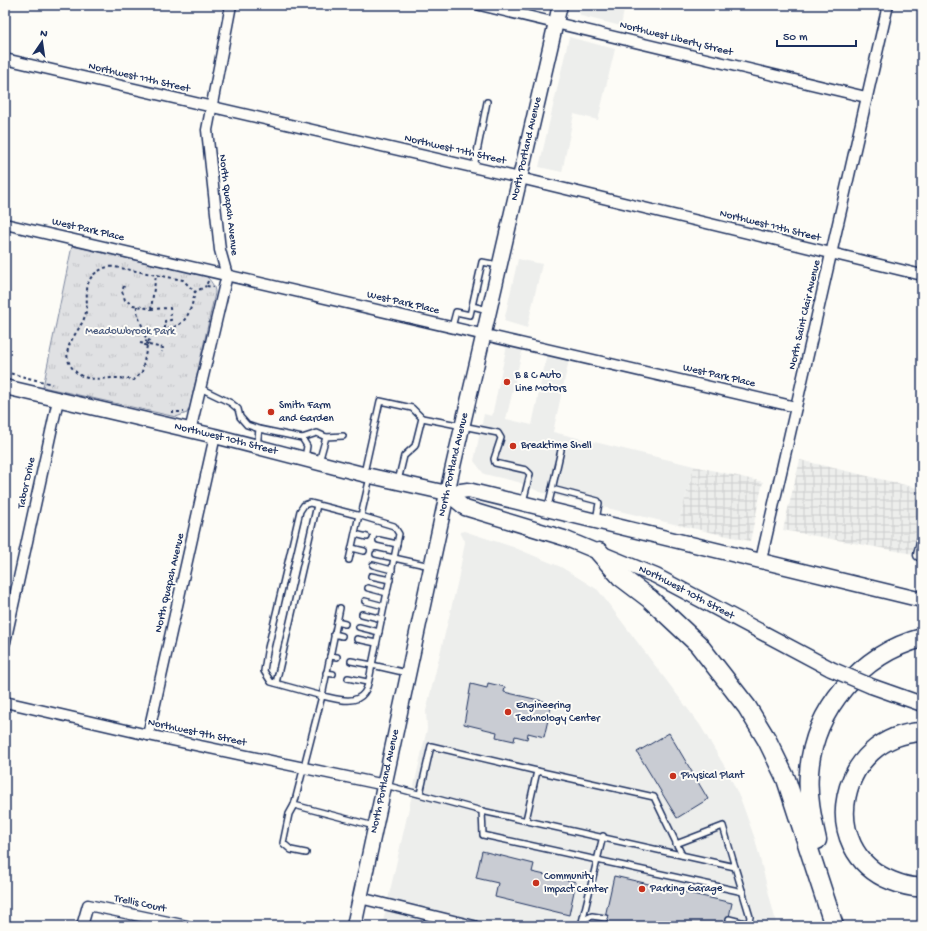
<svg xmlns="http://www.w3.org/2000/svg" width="927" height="931" viewBox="0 0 927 931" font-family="'Gochi Hand',sans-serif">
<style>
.built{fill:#edeeec}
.industrial{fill:url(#industrial-grid)}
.park{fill:url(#park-tufts);stroke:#7e88a0}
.building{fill:#c9ccd3;stroke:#1b2f5e}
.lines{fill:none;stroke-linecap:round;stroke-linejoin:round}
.lane-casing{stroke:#1b2f5e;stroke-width:8}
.street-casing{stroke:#1b2f5e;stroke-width:13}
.secondary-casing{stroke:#1b2f5e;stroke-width:17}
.highway-casing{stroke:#1b2f5e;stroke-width:21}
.path{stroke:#1b2f5e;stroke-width:2;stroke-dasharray:3 3;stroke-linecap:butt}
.lane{stroke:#fdfcf7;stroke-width:5}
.street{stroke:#fdfcf7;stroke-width:10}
.secondary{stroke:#fdfcf7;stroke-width:14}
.highway{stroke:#fdfcf7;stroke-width:18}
.secondary-bridge-casing{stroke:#1b2f5e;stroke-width:17;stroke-linecap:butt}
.secondary-bridge{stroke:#fdfcf7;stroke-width:14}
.poi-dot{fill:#c8321e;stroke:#fdfcf7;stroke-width:1.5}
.labels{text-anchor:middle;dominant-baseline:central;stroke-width:4;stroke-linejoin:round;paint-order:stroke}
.street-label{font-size:11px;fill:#1b2f5e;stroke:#fdfcf7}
.park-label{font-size:11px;fill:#4c5c7f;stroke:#fdfcf7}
.poi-label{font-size:11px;fill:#1b2f5e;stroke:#fdfcf7;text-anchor:start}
</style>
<defs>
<pattern id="industrial-grid" width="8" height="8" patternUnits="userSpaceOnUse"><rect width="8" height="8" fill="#edeeec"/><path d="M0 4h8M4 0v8" fill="none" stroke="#cbcccd"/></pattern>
<pattern id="park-tufts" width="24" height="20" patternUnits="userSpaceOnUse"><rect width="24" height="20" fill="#e0e1e3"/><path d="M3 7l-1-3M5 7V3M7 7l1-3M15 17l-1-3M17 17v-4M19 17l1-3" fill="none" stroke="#c0c1c5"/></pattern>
</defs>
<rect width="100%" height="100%" fill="#fdfcf7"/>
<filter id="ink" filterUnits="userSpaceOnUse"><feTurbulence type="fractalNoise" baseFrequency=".025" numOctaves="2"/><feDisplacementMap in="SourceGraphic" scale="8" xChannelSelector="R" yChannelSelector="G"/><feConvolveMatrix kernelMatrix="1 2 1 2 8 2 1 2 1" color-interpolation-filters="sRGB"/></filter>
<g filter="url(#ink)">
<!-- built -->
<g class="built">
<polygon points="578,5 625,5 621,26 581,16 577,8"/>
<polygon points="569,37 615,49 598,120 574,114 562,172 539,167"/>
<polygon points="518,259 542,264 527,328 504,321"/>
<polygon points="507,345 523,348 506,419 532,425 547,354 569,360 553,432 694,466 678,525 540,492 518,482 484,474 474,461 484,414 492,416"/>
<polygon points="464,531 513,547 561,567 598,590 700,725 728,772 742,803 755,839 777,926 382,926 427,729 426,711 458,580 465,542 460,532"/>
</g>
<!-- industrial -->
<g class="industrial">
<polygon points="800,460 922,489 922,512 913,554 783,530"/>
<polygon points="694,466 763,482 750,541 678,525"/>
</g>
<!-- park -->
<path class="park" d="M72 246 206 276C211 281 215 286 215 293L190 406 187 413 176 417 43 387Z"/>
<!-- building -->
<g class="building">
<polygon points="488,683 505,687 504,692 552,703 544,737 528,733 527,739 515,736 514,741 496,737 497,732 464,724 471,684 487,688"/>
<polygon points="669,733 708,799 677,818 637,752"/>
<polygon points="482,851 534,864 532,872 576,882 569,915 495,897 498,883 476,878"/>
<polygon points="614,876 732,903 727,926 603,926"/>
</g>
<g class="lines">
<defs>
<g id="lane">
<polyline points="474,167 487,102"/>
<polyline points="472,306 488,310"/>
<polyline points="452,327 456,312 470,315 482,262 498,265"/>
<polyline points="200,388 231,403 238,409 240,417 247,425 259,429 257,447"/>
<polyline points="422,418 498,433 501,438 494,459 495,463 526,470 530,474 523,502"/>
<polyline points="259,429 302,438 307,446 305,458"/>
<polyline points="302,438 317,433 326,437"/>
<polyline points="319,462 326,437 343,436"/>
<polyline points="364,473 380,401 412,408 422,418 415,446 404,456 398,481"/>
<polyline points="552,489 598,501 599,503 596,520"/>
<polyline points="548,507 561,450"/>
<polyline points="355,534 367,537"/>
<polyline points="379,540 397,544"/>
<polyline points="352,548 364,551"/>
<polyline points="376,554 430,566"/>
<polyline points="349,560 359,515"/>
<polyline points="373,565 392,570"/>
<polyline points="371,576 390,580"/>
<polyline points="368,588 387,593"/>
<polyline points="365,601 384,606"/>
<polyline points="340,608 322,696 271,682 264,671 267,652 300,511 304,505 310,503 361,516 370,477"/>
<polyline points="362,614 382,619"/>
<polyline points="337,622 345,624"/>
<polyline points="359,627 379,632"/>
<polyline points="334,634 342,636"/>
<polyline points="357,639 376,643"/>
<polyline points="330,656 337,657"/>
<polyline points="351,661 372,665 399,534 394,526 361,516"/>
<polyline points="326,673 333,674"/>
<polyline points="348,678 367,682"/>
<polyline points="276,683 317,505"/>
<polyline points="537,771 654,797 682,855"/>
<polyline points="385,785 482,811 735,867 750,917 748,926"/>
<polyline points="420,794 431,746 537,771 526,820"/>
<polyline points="294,805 289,814 283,843 291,850 306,853"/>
<polyline points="482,811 483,835 743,892"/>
<path d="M374 826 294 805 322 696C334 698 355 706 364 693 369 687 370 673 372 665L407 673"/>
<polyline points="676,844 723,826 735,867"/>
<polyline points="729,919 749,924"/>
<polyline points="583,920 592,916 605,918"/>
<polyline points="581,926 603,836"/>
</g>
<g id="street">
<polyline points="480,5 866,97"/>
<polyline points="5,59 520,178 922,275"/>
<polyline points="5,224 796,407"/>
<polyline points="190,431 227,275 220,250 207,130 231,5"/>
<polyline points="919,555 922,542"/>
<polyline points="761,560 888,5"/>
<polyline points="5,642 58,400"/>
<polyline points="5,702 148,735 385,785"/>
<polyline points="148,735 215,436"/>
<polyline points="360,898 474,926"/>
<polyline points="82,926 88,905 187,926"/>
</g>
<g id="secondary">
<path id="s1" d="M5 387 215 436 366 475 447 493 468 490 922 600"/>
<path id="s2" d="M447 493 465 508 564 538 656 576 831 669"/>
<polyline points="871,686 922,704"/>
<path id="s3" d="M354 926 451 475 560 5"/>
</g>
<g id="highway">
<polyline points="599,552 621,577 650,599 698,644 747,707 767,740 786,779 834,926"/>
<path d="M922 732C839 735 814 850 892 881 902 885 912 888 922 887"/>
<path d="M817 840C812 818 807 796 809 773 813 710 861 654 922 638"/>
</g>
</defs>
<!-- lane casing -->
<use href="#lane" class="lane-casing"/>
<!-- street casing -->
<use href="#street" class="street-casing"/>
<!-- secondary casing -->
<use href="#secondary" class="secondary-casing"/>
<!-- highway casing -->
<use href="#highway" class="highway-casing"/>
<!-- path -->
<g class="path">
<polyline points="208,281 206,286 214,287"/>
<polyline points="124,286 122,291 125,300 133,305 151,309 156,275"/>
<path d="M137 306C136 319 146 328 146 342"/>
<path d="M151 309 170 308 171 320 165 321V329C187 327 191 310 195 292"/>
<polyline points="146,330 153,333 159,330 165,329"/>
<polyline points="148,342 153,333"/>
<polyline points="140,343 145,344"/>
<polyline points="149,345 163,348 162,352"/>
<path d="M147 346 145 345 146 342 149 345 147 346 142 372 134 380C128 379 122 378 116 378 100 378 85 383 73 369 57 349 79 334 85 316 90 300 81 282 97 272 103 268 107 266 115 267L183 280 195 292 206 286"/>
<polyline points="5,372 52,384"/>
<polyline points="171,412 184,412"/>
</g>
<!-- lane -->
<use href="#lane" class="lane"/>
<!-- street -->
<use href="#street" class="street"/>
<!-- secondary -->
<use href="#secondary" class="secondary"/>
<!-- highway -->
<use href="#highway" class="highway"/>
<defs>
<polyline id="secondary-bridge" points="831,669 871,686"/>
</defs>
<!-- secondary-bridge casing -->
<use href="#secondary-bridge" class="secondary-bridge-casing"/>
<!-- secondary-bridge -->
<use href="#secondary-bridge" class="secondary-bridge"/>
</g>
</g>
<!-- markers -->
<g class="poi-dot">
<circle cx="507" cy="382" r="4"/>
<circle cx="271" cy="412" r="4"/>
<circle cx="513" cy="446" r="4"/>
<circle cx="508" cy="712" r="4"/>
<circle cx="673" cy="776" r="4"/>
<circle cx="536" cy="883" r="4"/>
<circle cx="642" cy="889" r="4"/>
</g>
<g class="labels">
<!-- street labels -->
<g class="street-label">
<text transform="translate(676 39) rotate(14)">Northwest Liberty Street</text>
<text transform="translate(139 78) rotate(13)">Northwest 11th Street</text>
<text stroke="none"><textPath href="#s3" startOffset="796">North Portland Avenue</textPath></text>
<text transform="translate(455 150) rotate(13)">Northwest 11th Street</text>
<text transform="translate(228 205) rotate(83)">North Quapah Avenue</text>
<text transform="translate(770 226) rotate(14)">Northwest 11th Street</text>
<text transform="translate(88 230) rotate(13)">West Park Place</text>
<text transform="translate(403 303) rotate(13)">West Park Place</text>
<text transform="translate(805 315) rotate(-77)">North Saint Clair Avenue</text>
<text transform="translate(719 376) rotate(13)">West Park Place</text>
<text stroke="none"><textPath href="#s1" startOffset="227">Northwest 10th Street</textPath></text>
<text stroke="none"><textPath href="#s3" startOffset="472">North Portland Avenue</textPath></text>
<text transform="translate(27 483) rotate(-78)">Tabor Drive</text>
<text transform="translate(170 583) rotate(-77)">North Quapah Avenue</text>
<text stroke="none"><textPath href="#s2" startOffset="261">Northwest 10th Street</textPath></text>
<text transform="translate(197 733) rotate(12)">Northwest 9th Street</text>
<text stroke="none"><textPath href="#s3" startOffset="148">North Portland Avenue</textPath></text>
<text transform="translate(140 904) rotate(12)">Trellis Court</text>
</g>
<!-- park labels -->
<g class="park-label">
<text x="130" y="332">Meadowbrook Park</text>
</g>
<!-- poi labels -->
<g class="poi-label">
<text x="515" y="376">B &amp; C Auto<tspan x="515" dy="13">Line Motors</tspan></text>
<text x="279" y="406">Smith Farm<tspan x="279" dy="13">and Garden</tspan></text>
<text x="521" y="446">Breaktime Shell</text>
<text x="516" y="706">Engineering<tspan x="516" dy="13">Technology Center</tspan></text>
<text x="681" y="776">Physical Plant</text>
<text x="544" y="877">Community<tspan x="544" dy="13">Impact Center</tspan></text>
<text x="650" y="889">Parking Garage</text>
</g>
</g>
<!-- margin -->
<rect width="927" height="931" fill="none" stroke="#fdfcf7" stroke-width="20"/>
<rect x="10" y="10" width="907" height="911" fill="none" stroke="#1b2f5e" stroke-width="1.5" filter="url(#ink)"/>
<!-- north arrow -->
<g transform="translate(42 42) rotate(13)" stroke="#fdfcf7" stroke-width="3" paint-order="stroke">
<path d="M0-3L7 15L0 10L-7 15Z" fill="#1b2f5e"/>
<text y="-6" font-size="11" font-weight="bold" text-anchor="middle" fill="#1b2f5e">N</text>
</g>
<!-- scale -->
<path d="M777 40v6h79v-6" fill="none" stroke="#1b2f5e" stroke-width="2"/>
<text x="783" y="40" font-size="12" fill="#1b2f5e" stroke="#fdfcf7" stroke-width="3" paint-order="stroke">50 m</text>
</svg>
